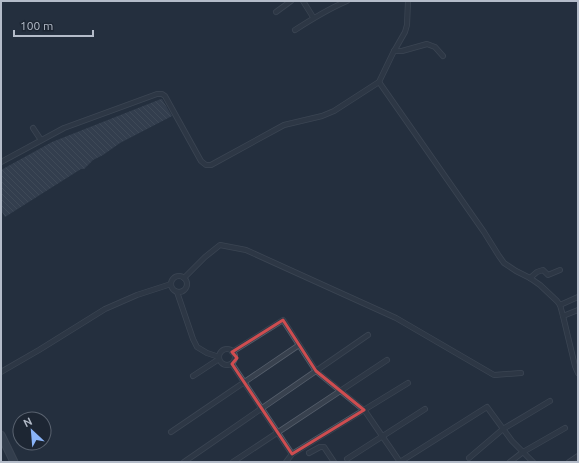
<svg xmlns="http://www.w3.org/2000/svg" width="579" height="463" viewBox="0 0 579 463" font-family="Ubuntu,sans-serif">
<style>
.building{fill:url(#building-back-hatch)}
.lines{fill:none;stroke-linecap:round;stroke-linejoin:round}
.minor-casing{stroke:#565f6c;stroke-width:6}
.secondary-casing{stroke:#565f6c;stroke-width:9}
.minor{stroke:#38414e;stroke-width:4.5}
.secondary{stroke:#465061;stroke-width:7}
.marked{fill:none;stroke:#ce4d50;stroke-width:3;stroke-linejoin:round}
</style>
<defs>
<pattern id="building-back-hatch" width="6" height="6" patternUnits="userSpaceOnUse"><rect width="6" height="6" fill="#455162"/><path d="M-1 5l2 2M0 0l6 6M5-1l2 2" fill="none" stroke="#5d6877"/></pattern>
</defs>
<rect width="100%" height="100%" fill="#242f3e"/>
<!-- building -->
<polygon class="building" points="161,99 162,99 172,116 120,143 103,155 93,160 84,169 81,169 5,217 1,210 1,170 52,142"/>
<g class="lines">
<defs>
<g id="minor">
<polyline points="303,1 313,17"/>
<polyline points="276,12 291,1"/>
<path d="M295 30C312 19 328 9 347 1"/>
<polyline points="394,51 402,51 427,44 435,47 443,56"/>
<polyline points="379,82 484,232 499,256 504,263 516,271 530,278 540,285 557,301 560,305 563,316 575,366 578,373"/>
<polyline points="33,128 41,140"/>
<polyline points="1,162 64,128 157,94 162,94 165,96 201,161 206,165 211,165 284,125 322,116 334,111 379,82 393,53 405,32 407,25 408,1"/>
<circle cx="179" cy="284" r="8"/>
<polyline points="184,278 205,257 220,245 246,250 396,318 494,375 521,373"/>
<polyline points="530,278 537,272 543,270 548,275 560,270"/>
<polyline points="177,292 193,339 197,347 207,353 219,357"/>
<polyline points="560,305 578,297"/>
<polyline points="563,316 578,310"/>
<circle cx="227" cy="357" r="8"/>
<polyline points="232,352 283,320 316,371 365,411 400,462"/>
<polyline points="232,364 292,454"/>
<polyline points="1,372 39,350 105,309 137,295 171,284"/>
<polyline points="193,376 219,359"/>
<polyline points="171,432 299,345"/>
<polyline points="309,453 320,447 324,447 334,462"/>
<polyline points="469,458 503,429 550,401"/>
<polyline points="347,459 425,409"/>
<polyline points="184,462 368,335"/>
<polyline points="233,462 387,360"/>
<polyline points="286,462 292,454 408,383"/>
<polyline points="400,462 487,407 512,441 533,462"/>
<polyline points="510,462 523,452 565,428"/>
<polyline points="569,462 578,456"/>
</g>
<polyline id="secondary" points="1,435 14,462"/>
</defs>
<!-- minor casing -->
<use href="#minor" class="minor-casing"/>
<!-- secondary casing -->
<use href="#secondary" class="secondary-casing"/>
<!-- minor -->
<use href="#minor" class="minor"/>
<!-- secondary -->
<use href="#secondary" class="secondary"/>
</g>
<!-- marked area -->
<path d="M0 0H579V463H0ZM283 320 316 371 364 410 292 454 232 364 237 358 232 352Z" fill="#242f3e" fill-opacity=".55" fill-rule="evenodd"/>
<path class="marked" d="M283 320 316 371 364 410 292 454 232 364 237 358 232 352Z"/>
<!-- border -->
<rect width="579" height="463" fill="none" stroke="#b4bcc9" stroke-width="4"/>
<!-- north arrow -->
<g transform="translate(32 431) rotate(334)"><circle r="19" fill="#1d2633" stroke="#59626f"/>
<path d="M0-3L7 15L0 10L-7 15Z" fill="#8ab4f8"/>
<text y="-6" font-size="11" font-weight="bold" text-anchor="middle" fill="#b4bcc9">N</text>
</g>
<!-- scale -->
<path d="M14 30v6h79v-6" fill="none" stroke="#b4bcc9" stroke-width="2"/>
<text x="20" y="30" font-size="12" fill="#b4bcc9" stroke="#1d2633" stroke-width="3" paint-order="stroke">100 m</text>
</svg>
